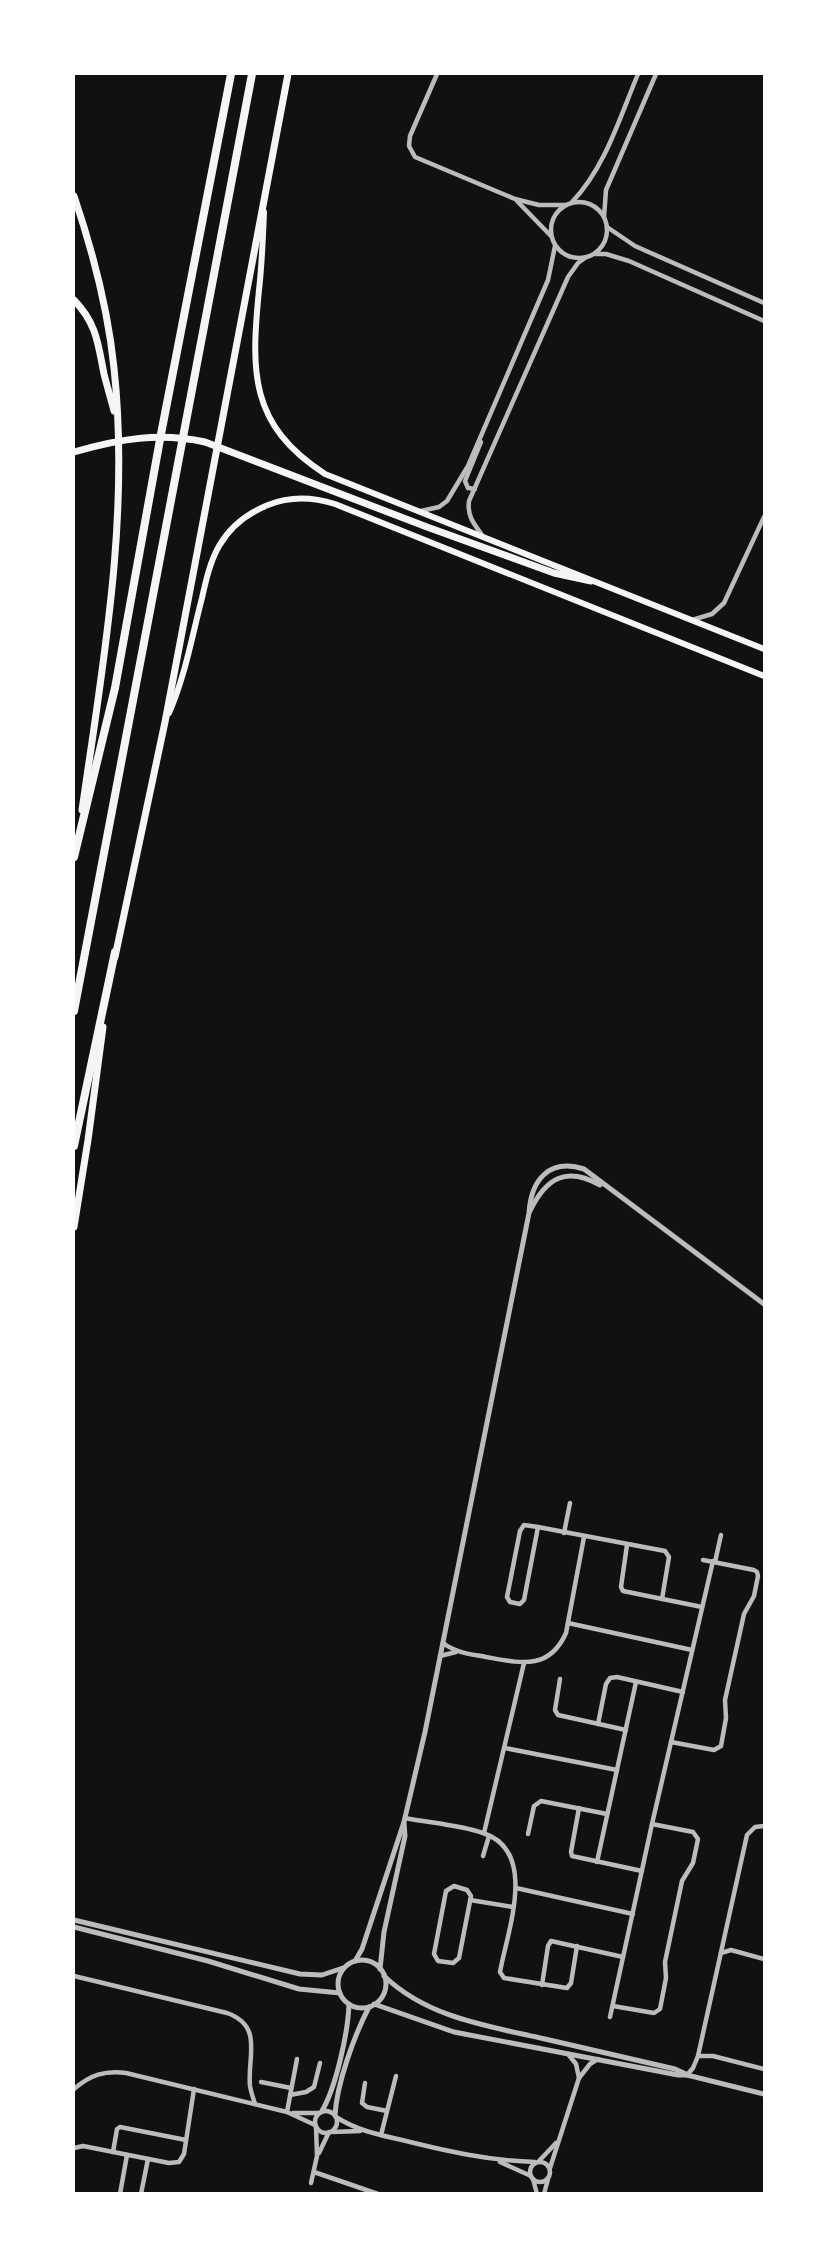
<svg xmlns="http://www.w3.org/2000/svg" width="838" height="2267" viewBox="0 0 838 2267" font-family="Karla,sans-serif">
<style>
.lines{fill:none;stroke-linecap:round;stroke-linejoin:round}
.minor{stroke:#bcbcbc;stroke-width:4.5}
.tertiary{stroke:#bcbcbc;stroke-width:5}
.secondary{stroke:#f5f5f5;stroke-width:6}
.primary{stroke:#f5f5f5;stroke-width:7}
.motorway{stroke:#f5f5f5;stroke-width:8}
</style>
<rect width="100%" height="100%" fill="#111"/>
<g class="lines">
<!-- minor -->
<g class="minor">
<polyline points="437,74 410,136 409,146 415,157 515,199 539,205 566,205"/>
<polyline points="517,201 551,236"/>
<circle cx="579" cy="230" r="28"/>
<path d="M572 202C605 168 620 117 638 74"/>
<polyline points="604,217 606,190 656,74"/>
<polyline points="607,227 635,246 764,303"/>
<polyline points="595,254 606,254 629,261 764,321"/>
<polyline points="475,489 468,488 465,481 481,442"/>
<polyline points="421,511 439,507 447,501 468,466 548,280 555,246"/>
<path d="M482 535C474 524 467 516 469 501L568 277 578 263 585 258"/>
<polyline points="692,620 712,614 724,603 764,517"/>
<polygon points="524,1525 538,1527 524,1600 520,1604 510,1602 507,1597 520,1531"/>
<polyline points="538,1527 665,1551 669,1557 662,1599"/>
<polyline points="564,1533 570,1503"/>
<polyline points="627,1545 621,1587 623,1591 702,1607"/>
<polyline points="715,1562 721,1535"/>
<polyline points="568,1623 692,1650"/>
<path d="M443 1643C456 1653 471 1654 486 1657 520 1663 549 1671 566 1633L584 1537"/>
<polyline points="440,1656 456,1652"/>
<polyline points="560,1679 555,1710 558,1715 626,1730"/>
<polyline points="598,1724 606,1684 610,1678 617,1677 683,1692"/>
<polyline points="671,1742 714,1750 721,1746 726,1718 725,1700 744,1614 754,1596 758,1576 757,1572 754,1570 703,1560"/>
<polyline points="505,1748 617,1770"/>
<polyline points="579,1808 571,1852 572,1856 642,1871"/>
<path d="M405 1818C431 1823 459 1825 483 1833 539 1851 507 1932 500 1972L504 1978 567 1988 571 1983 577 1946"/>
<polyline points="484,1833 524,1663"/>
<polyline points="528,1834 534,1806 541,1801 607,1814"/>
<polyline points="483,1856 489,1836"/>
<polyline points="597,1862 636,1682"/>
<polygon points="454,1886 467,1890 471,1896 459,1958 453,1963 438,1961 434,1954 446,1891"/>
<polyline points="516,1888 633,1914"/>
<polyline points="470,1900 513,1907"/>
<polyline points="721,1953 731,1950 764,1959"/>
<path d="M74 1976 227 2013C264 2026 247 2057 250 2086 251 2092 253 2098 255 2104"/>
<polyline points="542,1985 548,1946 551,1941 623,1957"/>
<polyline points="613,2006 654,2013 660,2009 666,1978 665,1962 682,1881 693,1863 698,1839 693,1832 652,1824"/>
<polyline points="610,2017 652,1824 713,1561"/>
<polyline points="568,2054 576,2064 579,2078"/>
<polyline points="698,2056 713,2056 764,2069"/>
<polyline points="687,2075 693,2068 698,2056 747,1835 755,1827 764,1826"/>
<polyline points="261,2082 291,2088"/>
<polyline points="365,2083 362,2103 367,2107 387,2111"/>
<path d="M74 2089C90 2075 105 2070 126 2073L287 2112 315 2125"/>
<polyline points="290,2095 306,2092 314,2087 320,2063"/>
<circle cx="326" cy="2122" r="11"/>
<polyline points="287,2112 297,2059"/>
<polyline points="293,2113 319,2113"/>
<path d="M336 2117C356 2130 379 2135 402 2140 446 2151 490 2161 535 2162"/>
<polyline points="332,2132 360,2131"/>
<polyline points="381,2135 396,2076"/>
<polyline points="74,2148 83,2146 169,2163 179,2162 184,2154 194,2089"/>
<polyline points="113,2152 117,2129 120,2127 186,2140"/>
<polyline points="319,2153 329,2132"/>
<polyline points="539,2161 556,2143"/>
<circle cx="540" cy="2172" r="10"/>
<polyline points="500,2162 531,2176"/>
<polyline points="550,2168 579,2078 590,2064 598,2059"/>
<polyline points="314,2172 378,2194"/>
<polyline points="533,2179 537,2194"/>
<polyline points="311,2183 317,2156 316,2127"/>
<polyline points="120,2194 127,2155"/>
<polyline points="141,2194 148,2159"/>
<polyline points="544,2194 548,2179"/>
</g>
<!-- tertiary -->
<g class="tertiary">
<path d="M530 1211C546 1178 566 1166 600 1185"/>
<polyline points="74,1920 300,1974 322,1975 343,1968"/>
<polyline points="74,1927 208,1961 299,1989 340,1993"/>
<circle cx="362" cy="1984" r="24"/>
<path d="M355 1961 362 1949 404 1822 425 1732 529 1213C531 1180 549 1158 584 1169L764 1304"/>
<polyline points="380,1969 384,1932 405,1836 404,1823"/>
<path d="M384 1976C428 2018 488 2026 545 2039 588 2049 631 2059 675 2069L686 2074"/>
<polyline points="374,2004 454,2032 678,2075 687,2075 764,2094"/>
<path d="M322 2111C336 2087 348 2033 349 2004"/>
<path d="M335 2115C337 2083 354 2036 369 2007"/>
</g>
<!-- secondary -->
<g class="secondary">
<path d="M264 212C263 238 262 264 259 290 251 371 249 425 325 474L764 649"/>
<path d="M169 713C185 677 192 636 202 598 206 580 210 562 219 546 230 527 248 513 268 505 290 496 313 497 335 504L764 676"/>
</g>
<!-- primary -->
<g class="primary">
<path d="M74 196C93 252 108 309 114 368 130 516 103 664 82 810"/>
<path d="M74 300C97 324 98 344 104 374 107 386 111 399 114 411"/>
<path d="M74 452C119 439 159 432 205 442L427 527 554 573 591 581"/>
<polyline points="115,957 165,722 288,74"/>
<polyline points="74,1227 88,1140 103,1027"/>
</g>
<!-- motorway -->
<g class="motorway">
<polyline points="74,857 115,688 161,434 231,74"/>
<polyline points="74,1011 252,74"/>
<polyline points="74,1146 115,952"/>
</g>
</g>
<!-- border -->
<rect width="838" height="2267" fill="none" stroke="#ffffff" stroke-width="150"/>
</svg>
